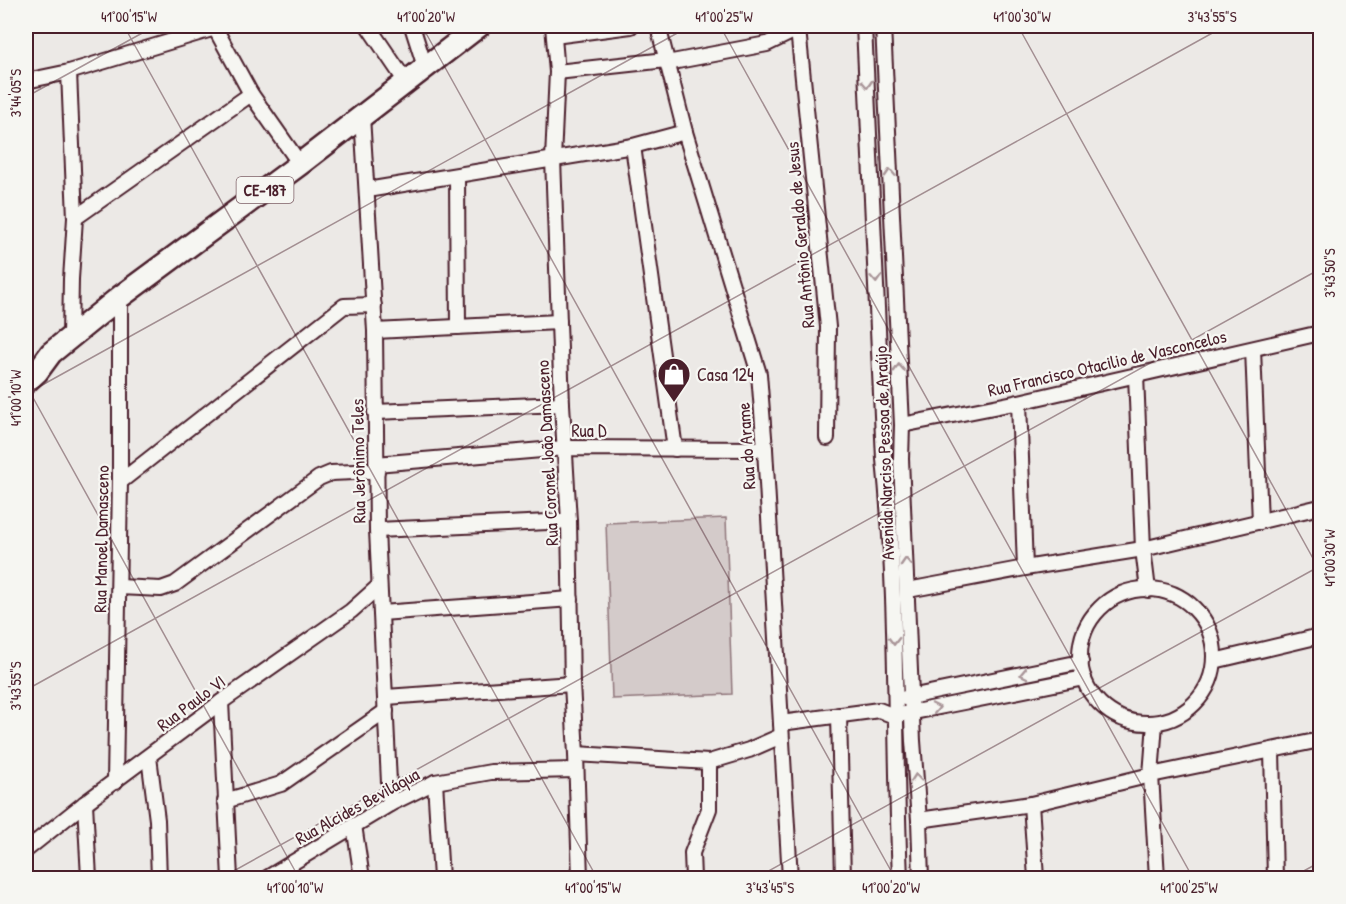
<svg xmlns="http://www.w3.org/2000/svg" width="1346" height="904" viewBox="0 0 1346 904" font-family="'Patrick Hand',sans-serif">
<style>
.green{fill:#d4cbca;stroke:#8f757a;stroke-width:1.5}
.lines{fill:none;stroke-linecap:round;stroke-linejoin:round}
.minor-casing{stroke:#4a1f2b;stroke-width:18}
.highway-casing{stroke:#4a1f2b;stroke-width:26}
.minor{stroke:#f6f6f2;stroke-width:14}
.highway{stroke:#f6f6f2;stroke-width:21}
.oneway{stroke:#a99598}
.ticks{fill:none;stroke:#4a1f2b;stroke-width:1.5;stroke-opacity:0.45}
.labels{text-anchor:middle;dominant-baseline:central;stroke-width:4.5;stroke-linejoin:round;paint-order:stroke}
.shield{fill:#f6f6f2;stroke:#7e6067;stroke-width:1.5}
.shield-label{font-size:16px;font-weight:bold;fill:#4a1f2b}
.street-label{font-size:18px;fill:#4a1f2b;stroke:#f6f6f2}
.poi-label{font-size:18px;fill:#4a1f2b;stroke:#f6f6f2;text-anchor:start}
.neatline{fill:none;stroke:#4a1f2b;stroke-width:2}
.ticks-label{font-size:15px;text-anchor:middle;fill:#4a1f2b}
</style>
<rect width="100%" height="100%" fill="#ece9e6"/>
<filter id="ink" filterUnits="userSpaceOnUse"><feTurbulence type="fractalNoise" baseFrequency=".0167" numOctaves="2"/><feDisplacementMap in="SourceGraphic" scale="12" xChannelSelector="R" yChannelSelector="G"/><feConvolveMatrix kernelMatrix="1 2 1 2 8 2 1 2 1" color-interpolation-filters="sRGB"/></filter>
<g filter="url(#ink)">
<!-- green -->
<polygon class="green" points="726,518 732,694 612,699 606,523"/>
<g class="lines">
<defs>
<g id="minor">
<polyline points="368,26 406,82"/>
<polyline points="412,26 425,67"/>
<polyline points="553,26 557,72 553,159 562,404 569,521 572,684 576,754 580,878"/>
<polyline points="658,26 685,132 759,374 765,449 790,878"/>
<path d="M864 26 884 459C898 599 894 739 900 878"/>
<polyline points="883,26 902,425 901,459 913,741 919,820 921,878"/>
<polyline points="215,28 251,94 300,164"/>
<polyline points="798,29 828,327 827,438"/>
<polyline points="554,36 631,26"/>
<polyline points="667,63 767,44 804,26"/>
<polyline points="69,72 75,218 71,279 70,337"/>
<polyline points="557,72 666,60"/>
<polyline points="26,81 69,72 222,26"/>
<polyline points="362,116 375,331 377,530 390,804"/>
<polyline points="633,146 675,449"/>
<polyline points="457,176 458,327"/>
<polyline points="367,190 633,146 685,132"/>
<polyline points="75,218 251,94"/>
<polyline points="375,331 559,322"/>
<polyline points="1253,349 1260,522"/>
<polyline points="1136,375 1143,549 1148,590"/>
<polyline points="1019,402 1025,568"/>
<polyline points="375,412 562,404"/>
<polyline points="902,425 1019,402 1320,333"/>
<polyline points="376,464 565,448 765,449"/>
<polyline points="120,482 344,306 374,305"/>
<polyline points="377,530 569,521"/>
<polyline points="119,587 161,589 175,584 319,478 331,473 377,471"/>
<circle cx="1147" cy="656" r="67"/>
<polyline points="908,590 1025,568 1143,549 1320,507"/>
<polyline points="381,613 571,599"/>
<polyline points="1214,661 1320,636"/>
<polyline points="386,697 572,684"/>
<polyline points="905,698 1081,662"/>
<polyline points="221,702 230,878"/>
<polyline points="839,715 843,878"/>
<polyline points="781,723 879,710 894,716 1084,678"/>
<polyline points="1155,723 1151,775 1157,878"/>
<polyline points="1272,751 1275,878"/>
<polyline points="576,754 709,762 749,750 781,736"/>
<polyline points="149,757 157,820 159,878"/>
<polyline points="115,782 120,482 120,297"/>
<polyline points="435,782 441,878"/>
<polyline points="225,801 281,784 386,711"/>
<polyline points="85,803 89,878"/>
<polyline points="1031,804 1036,878"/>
<polyline points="919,820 1031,804 1151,775 1320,740"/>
<polyline points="354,825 362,878"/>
<polyline points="26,850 85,803 221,702 351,611 379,586"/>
<polyline points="267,878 390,804 435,782 491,772 576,770"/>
<polyline points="693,878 692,853 709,809 709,762"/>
</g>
<polyline id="highway" points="26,382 37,372 51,353 120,297 300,164 479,26"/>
</defs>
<!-- minor casing -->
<use href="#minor" class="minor-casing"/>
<!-- highway casing -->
<use href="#highway" class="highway-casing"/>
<!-- minor -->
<use href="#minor" class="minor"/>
<!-- highway -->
<use href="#highway" class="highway"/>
</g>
<!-- one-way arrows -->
<defs><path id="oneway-chevron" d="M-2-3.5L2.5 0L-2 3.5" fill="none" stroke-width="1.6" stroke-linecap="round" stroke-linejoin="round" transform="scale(1.5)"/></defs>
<g class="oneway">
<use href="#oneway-chevron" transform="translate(867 84) rotate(87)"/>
<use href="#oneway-chevron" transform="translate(890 173) rotate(-93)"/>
<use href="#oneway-chevron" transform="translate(876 279) rotate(87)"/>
<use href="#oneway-chevron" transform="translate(899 368) rotate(-93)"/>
<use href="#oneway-chevron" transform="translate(906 562) rotate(-93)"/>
<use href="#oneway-chevron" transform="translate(894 641) rotate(90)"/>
<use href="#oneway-chevron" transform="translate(1024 674) rotate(168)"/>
<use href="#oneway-chevron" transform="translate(936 708) rotate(-12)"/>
<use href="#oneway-chevron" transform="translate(916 778) rotate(-95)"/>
</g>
</g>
<!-- ticks -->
<path class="ticks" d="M124 26 597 878M422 26 895 878M720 26 1193 878M1018 26 1320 571M1316 26 1320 34M26 97 155 26M26 385 299 878M26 394 690 26M26 690 1225 26M221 878 1320 269M756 878 1320 566M1291 878 1320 862"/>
<!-- icons -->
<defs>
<symbol id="shop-pin" viewBox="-11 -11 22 30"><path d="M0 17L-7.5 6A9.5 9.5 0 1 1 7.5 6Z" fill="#4a1f2b" stroke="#f6f6f2"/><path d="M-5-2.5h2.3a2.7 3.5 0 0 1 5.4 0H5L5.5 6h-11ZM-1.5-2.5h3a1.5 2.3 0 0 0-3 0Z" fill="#fff"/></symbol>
</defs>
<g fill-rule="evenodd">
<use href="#shop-pin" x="655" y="355" width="38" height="52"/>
</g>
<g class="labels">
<!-- shield labels -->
<rect class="shield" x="236.5" y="177" width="57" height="26" rx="4.5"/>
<g class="shield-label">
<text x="265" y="190">CE-187</text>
</g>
<!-- street labels -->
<g class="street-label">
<text transform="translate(800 235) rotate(-95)">Rua Antônio Geraldo de Jesus</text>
<text transform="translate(1107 363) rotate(-13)">Rua Francisco Otacilio de Vasconcelos</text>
<text x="589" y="430">Rua D</text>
<text transform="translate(746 446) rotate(-94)">Rua do Arame</text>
<text transform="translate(547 453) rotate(-93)">Rua Coronel João Damasceno</text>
<text transform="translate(884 453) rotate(-92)">Avenida Narciso Pessoa de Araújo</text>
<text transform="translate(358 461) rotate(-91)">Rua Jerônimo Teles</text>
<text transform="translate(101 539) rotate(-89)">Rua Manoel Damasceno</text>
<text transform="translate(191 703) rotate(-37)">Rua Paulo VI</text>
<text transform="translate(357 806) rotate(-29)">Rua Alcides Beviláqua</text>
</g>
<!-- poi labels -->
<g class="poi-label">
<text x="697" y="374">Casa 124</text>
</g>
</g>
<!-- margin -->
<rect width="1346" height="904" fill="none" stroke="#f6f6f2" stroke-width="66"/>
<rect x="33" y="33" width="1280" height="838" class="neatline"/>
<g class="ticks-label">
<text x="129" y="22">41°00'15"W</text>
<text x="426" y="22">41°00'20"W</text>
<text x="724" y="22">41°00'25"W</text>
<text x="1022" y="22">41°00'30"W</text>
<text x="1212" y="22">3°43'55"S</text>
<text transform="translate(16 93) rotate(-90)" y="5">3°44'05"S</text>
<text transform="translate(1330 273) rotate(-90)" y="5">3°43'50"S</text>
<text transform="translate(16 398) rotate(-90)" y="5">41°00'10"W</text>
<text transform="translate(1330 558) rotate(-90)" y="5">41°00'30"W</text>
<text transform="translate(16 686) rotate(-90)" y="5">3°43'55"S</text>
<text x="295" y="893">41°00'10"W</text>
<text x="593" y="893">41°00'15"W</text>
<text x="770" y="893">3°43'45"S</text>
<text x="891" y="893">41°00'20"W</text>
<text x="1189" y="893">41°00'25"W</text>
</g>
</svg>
